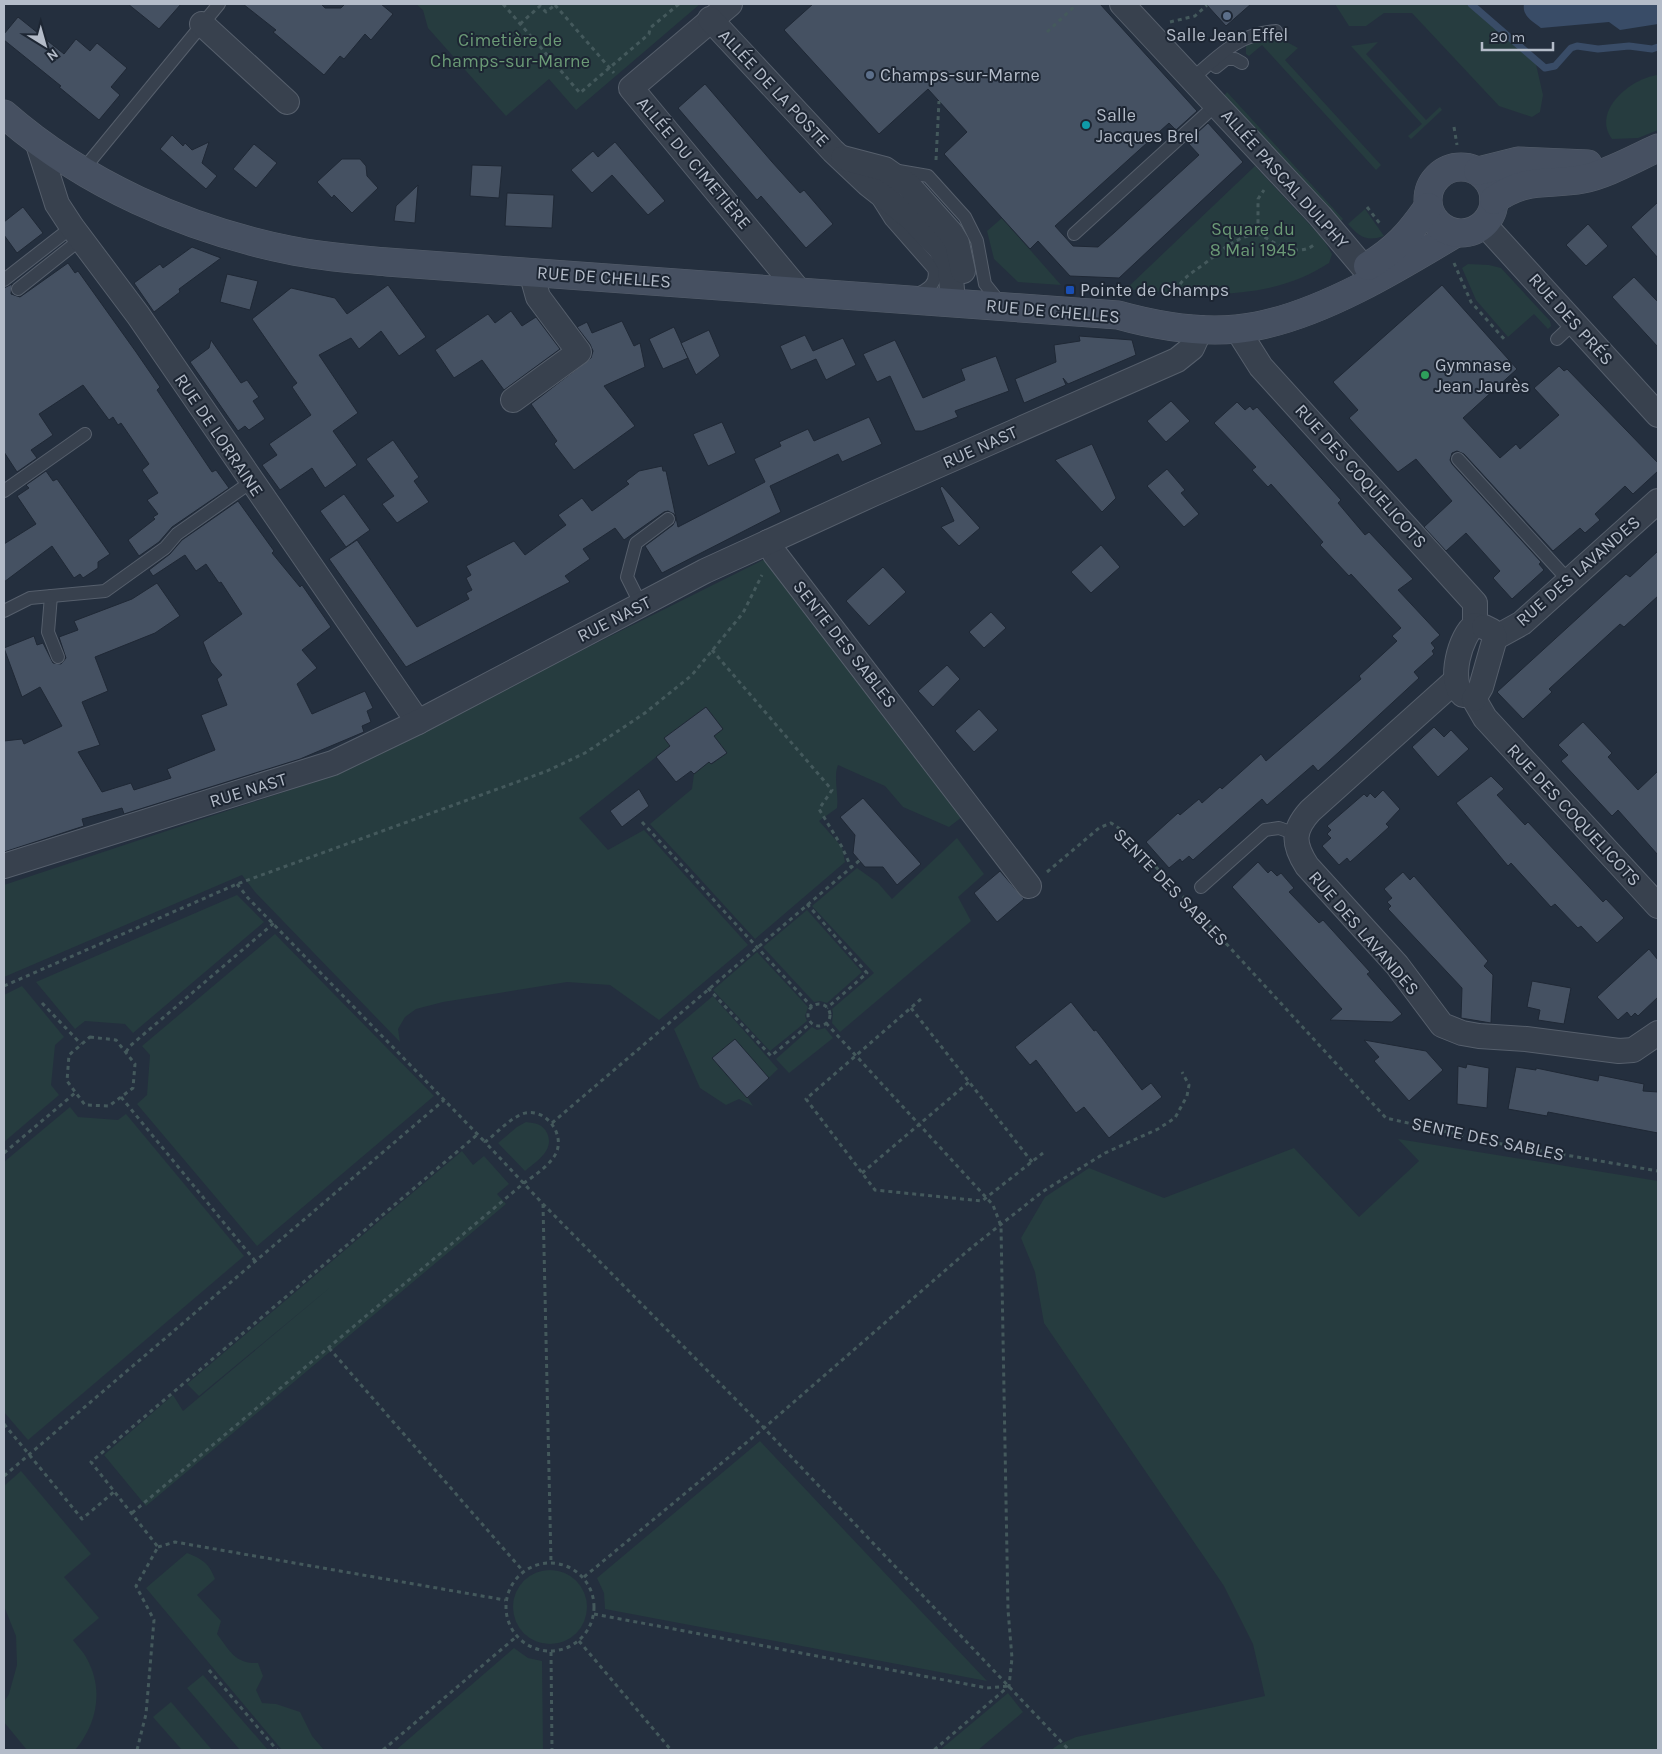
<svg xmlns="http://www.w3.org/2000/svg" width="1662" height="1754" viewBox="0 0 1662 1754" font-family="Karla,sans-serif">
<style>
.green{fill:#263c3f}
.water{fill:#394c67}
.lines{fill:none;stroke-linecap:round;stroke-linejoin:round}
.stream{stroke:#394c67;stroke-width:7}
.building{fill:#455162;stroke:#1f2835}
.service-casing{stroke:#565f6c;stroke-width:14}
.minor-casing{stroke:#565f6c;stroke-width:26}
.secondary-casing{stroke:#565f6c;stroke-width:29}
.path{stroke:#44595c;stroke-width:3;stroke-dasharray:4 4;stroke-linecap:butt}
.service{stroke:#38414e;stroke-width:12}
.minor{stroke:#38414e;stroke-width:24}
.secondary{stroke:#465061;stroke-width:28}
.service-dot{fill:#5c6f8a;stroke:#1d2633;stroke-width:2}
.culture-dot{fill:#0f9aa8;stroke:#1d2633;stroke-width:2}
.transit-dot{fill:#1a4fb4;stroke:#1d2633;stroke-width:2}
.leisure-dot{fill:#2e9e5b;stroke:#1d2633;stroke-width:2}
.labels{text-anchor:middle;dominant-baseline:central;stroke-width:4;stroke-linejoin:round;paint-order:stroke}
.poi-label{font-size:18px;fill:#b4bcc9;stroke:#1d2633;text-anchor:start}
.park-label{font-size:18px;fill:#6b9a76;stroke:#1d2633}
.street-label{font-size:18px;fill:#b4bcc9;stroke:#1d2633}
</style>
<rect width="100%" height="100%" fill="#242f3e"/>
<!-- green -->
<g class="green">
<polygon points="416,4 700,4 576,110 549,79 506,116 428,28 423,10"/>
<polygon points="1335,4 1471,4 1535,60 1543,95 1540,112 1532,117 1499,106 1412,13 1384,13 1366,26 1349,26"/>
<polygon points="1267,39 1283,40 1298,48 1285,60 1381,165 1376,170 1262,45 1249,56 1246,54 1246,45"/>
<polygon points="1378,42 1366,54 1426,120 1440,107 1442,110 1411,139 1408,136 1422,124 1351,46"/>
<path d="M1658 75V130L1638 138 1612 139C1591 111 1631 78 1658 75Z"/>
<polygon points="1227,92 1343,219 1339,223 1223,97"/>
<path d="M1255 166 1323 239 1332 254 1329 263C1268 303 1194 295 1126 289Z"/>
<path d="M1365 209 1384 236C1366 242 1360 237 1348 224Z"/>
<polygon points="1002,218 1061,285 1018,282 994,259 987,231"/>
<polygon points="1468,264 1489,265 1501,268 1550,321 1551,326 1548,329 1534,314 1508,337 1476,300 1462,268"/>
<path d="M775 554 962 817 949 827 903 807 885 786 838 765C833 777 839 795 837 808L819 821 842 847 845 862 755 939 650 824 692 789 694 774 709 762 712 764 727 753 714 736 723 729 706 707 665 738 670 746 579 818 608 850 644 830 748 945 659 1020 610 985 567 982 443 1002 416 1009 405 1017 398 1029 400 1042 255 892 242 875 4 977V885L326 778Z"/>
<polygon points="957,838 984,874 958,897 971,921 840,1032 832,1023 833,1013 832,1009 874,973 812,906 857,868 878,883 892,899"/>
<polygon points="237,895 264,922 133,1033 125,1024 85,1021 75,1029 36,982"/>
<polygon points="807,910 862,972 827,1003 820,1001 814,1002 763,947"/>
<polygon points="275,934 434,1096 257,1246 137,1104 147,1095 150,1055 142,1046"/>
<polygon points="757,952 808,1007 805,1016 807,1021 770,1051 713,990"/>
<polygon points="22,986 64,1037 55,1045 51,1085 59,1095 4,1142 4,995"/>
<polygon points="713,996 778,1069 748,1098 753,1106 739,1099 726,1105 700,1088 674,1029"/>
<polygon points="812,1027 817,1030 825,1028 833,1038 789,1073 776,1059"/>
<polygon points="70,1107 78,1117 118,1120 126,1114 244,1256 28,1440 4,1412 4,1162"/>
<path d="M526 1122C535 1123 543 1124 547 1133 555 1150 537 1161 525 1171L498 1143 517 1127Z"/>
<polygon points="1398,1139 1658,1181 1658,1750 1051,1750 1058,1745 1076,1737 1265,1696 1253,1644 1224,1586 1044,1323 1035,1272 1021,1238 1045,1197 1089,1168 1164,1198 1294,1148 1359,1217 1419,1161"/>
<polygon points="462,1151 473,1165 484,1156 509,1184 497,1194 506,1204 146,1506 104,1455 173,1395 183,1411 333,1285 199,1396 187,1384"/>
<polygon points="760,1441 774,1456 987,1681 605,1609 604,1593 597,1578"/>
<path d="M21 1471 91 1554 64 1577 99 1618 73 1640C77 1646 84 1652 87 1659 104 1690 97 1724 75 1750H27L4 1722V1702L9 1694 17 1665 16 1636 4 1606V1486Z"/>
<path d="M187 1553C202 1559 209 1563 215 1579L197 1595 221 1621 217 1634C230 1651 235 1664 258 1663L263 1676 256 1690 262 1703 276 1704 300 1712 312 1736 324 1750H282L146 1588Z"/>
<circle cx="550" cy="1607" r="37"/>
<polygon points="514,1648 528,1658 542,1661 543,1750 396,1750"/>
<polygon points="203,1675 268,1750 240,1750 187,1688"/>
<polygon points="1008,1693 1023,1712 978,1750 940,1750"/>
<polygon points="171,1702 212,1750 182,1750 153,1717"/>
</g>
<!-- water -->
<path class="water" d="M1524 4H1658V24L1620 30 1609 22 1541 28C1532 21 1522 16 1524 4Z"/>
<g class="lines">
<!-- stream -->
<polyline class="stream" points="1471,4 1545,68 1555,66 1571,48 1577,46 1598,49 1629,46 1652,49 1658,47"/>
</g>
<!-- building -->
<g class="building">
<polygon points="128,4 181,4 159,29"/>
<polygon points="243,4 321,4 325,8 341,8 345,4 381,4 393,14 371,40 365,34 344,59 340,56 324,75 273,32 276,30"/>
<polygon points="813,4 1100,4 1197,111 1176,130 1169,123 1055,226 1073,246 1098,247 1115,232 1199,155 1187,142 1208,123 1243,162 1119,278 1070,276 1038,241 1030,249 944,154 967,132 928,89 879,134 784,30"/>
<polygon points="1206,4 1251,4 1226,26"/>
<polygon points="18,17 64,54 76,39 90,51 97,43 127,68 111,87 120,95 99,120 59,87 61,86 4,40 4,34"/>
<polygon points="705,84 772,162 800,193 804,190 833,224 806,248 761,196 757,200 678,108"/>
<polygon points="172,135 183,146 185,143 192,150 209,142 202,163 217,176 206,189 160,149"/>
<polygon points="615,142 665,201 648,215 612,175 592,193 571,170 593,151 598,157"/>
<polygon points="254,144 277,163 256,188 233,169"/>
<polygon points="342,159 360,159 366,166 367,176 378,188 352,213 334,195 332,198 317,182"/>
<polygon points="472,165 502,166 499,198 470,196"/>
<polygon points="418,185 415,223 394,221 396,206"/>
<polygon points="507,193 554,195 552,228 505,226"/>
<polygon points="1658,202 1658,258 1631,227"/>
<polygon points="23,207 43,233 17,253 4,235 4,222"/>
<polygon points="1588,224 1608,246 1586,266 1566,245"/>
<polygon points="192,247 221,258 179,289 180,292 154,312 134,283 160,264 163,268"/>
<polygon points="68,263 75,273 78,271 136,352 160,387 157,390 212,472 216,470 229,488 172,527 159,542 139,556 128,540 155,519 153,517 158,514 147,500 158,493 142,470 149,464 121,423 118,425 113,417 109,420 83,385 39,414 53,435 31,450 37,458 17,472 4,452 4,288 12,284 11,294 20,297"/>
<polygon points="227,274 258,281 250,310 220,302"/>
<polygon points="1634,277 1658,302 1658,347 1612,297"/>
<polygon points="388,285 426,337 399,356 381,331 359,349 351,338 319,355 358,413 333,431 357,465 325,488 312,468 280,490 262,465 277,455 269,444 311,415 292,387 297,383 291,375 252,319 291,288 335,298 347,314"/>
<polygon points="1442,285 1517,369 1463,418 1500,458 1516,444 1520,449 1559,415 1534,388 1559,366 1564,371 1567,369 1658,463 1658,471 1633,494 1625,486 1595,514 1600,520 1585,533 1580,528 1553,551 1464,454 1457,451 1452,453 1450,460 1452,464 1541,562 1539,564 1544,570 1512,599 1493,578 1500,571 1466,533 1446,551 1424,527 1452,501 1416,459 1398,472 1349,418 1358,410 1333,382"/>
<polygon points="511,311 522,326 536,317 560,349 504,390 482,360 454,378 435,350 488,314 495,323"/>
<polygon points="622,321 634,346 640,343 645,367 604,386 635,426 574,470 554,444 557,441 531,404 591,358 593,351 590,344 577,327 587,322 592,333"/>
<polygon points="674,327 688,358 663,369 649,339"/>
<polygon points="709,330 720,356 696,375 681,343"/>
<polygon points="805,335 813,351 843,338 856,365 826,380 816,359 791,370 780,346"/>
<polygon points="1079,336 1132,340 1136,355 1068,384 1063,378 1066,385 1024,403 1015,379 1056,362 1054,345 1080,341"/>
<polygon points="211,340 241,383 247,380 259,397 253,401 265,419 249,430 245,426 238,431 190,362 209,348"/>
<polygon points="895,340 923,398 965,380 961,369 996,356 1009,391 955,411 958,417 922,431 915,431 890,376 877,382 863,354"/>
<polygon points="1171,401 1190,421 1166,442 1147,421"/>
<polygon points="1237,402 1245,410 1250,406 1253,410 1257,407 1341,500 1338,503 1365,535 1369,532 1413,579 1398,590 1440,635 1431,643 1435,648 1432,651 1434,654 1414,672 1419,678 1339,752 1318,771 1313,765 1267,805 1262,799 1193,860 1189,856 1182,862 1180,859 1169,868 1146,842 1178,813 1180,815 1199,799 1202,803 1220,787 1222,789 1261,754 1266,761 1361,679 1359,676 1397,641 1392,636 1401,628 1351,574 1349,576 1320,545 1323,542 1271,484 1268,487 1252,470 1256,467 1214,423"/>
<polygon points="869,417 882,444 842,462 838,454 770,486 781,512 662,573 645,546 673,525 676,519 674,514 668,511 664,512 624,540 615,528 583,549 590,559 565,576 570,582 406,667 329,559 357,540 417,627 469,599 466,593 472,590 466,578 471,575 466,566 514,541 525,555 566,525 558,515 582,498 592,511 629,484 626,481 639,471 662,466 663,471 666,471 678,527 765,482 754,459 781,446 779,442 808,429 814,441"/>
<polygon points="722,422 736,453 708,466 693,434"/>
<polygon points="393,440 419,477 414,481 429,502 397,523 382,504 394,496 366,459"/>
<polygon points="1092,444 1116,498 1102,512 1055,460"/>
<polygon points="1167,469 1185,490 1181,493 1199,514 1184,527 1147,486"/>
<polygon points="46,471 53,481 57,479 110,554 98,562 98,568 83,578 80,574 74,578 52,546 4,582 4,544 36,524 17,496 29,488 26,485"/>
<polygon points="942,486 980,528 959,546 941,527 954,521 940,488"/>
<polygon points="344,494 370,530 346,547 320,511"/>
<polygon points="238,501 274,551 272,553 300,587 302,585 331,627 302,650 317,668 297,684 312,714 365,691 373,708 367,711 371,722 362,726 364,732 300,759 124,814 122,808 82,819 84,826 4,852 4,741 22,739 24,744 62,726 40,687 22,697 4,648 34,636 37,645 43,643 53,663 61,664 66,658 59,637 78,630 74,621 132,599 157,583 180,616 155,633 95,657 108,691 82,702 100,745 78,752 102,792 131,783 134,790 171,778 167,769 215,750 201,715 227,705 217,679 222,675 211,662 203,642 242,614 221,582 219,583 206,564 196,571 185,555 153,576 149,570 170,554 182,540"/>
<polygon points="1101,545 1120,567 1091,593 1071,572"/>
<polygon points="1658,551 1658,596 1624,627 1620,624 1549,689 1552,692 1523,719 1497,692 1626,574 1630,577"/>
<polygon points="883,567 906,592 869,626 846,601"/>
<polygon points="991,612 1006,628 984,648 969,632"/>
<polygon points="947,665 960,679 933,707 918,691"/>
<polygon points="706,707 723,729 714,736 727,753 711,764 709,762 694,774 691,771 676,782 656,757 670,746 664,738"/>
<polygon points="979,709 998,730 974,752 955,731"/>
<polygon points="1583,722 1612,753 1608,757 1638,790 1658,771 1658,855 1618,810 1612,816 1561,761 1568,755 1558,745"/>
<polygon points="1434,727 1444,737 1451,730 1469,749 1438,777 1412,747"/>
<polygon points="1491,776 1504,789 1497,795 1525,825 1528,822 1603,902 1606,899 1624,918 1597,943 1581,926 1578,928 1555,904 1551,907 1511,863 1508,866 1456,803"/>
<polygon points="639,789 649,806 622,827 610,811"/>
<polygon points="1383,790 1400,809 1386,824 1389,827 1378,837 1350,862 1347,858 1339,865 1322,846 1331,838 1327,834 1331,830 1327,826 1364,794 1367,797 1370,793 1375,798"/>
<polygon points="863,798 921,864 897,885 883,867 865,867 853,853 855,835 840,817"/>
<polygon points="1258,862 1268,873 1271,870 1277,876 1281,873 1294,888 1289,892 1319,923 1323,920 1370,972 1367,974 1402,1014 1392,1022 1330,1020 1342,1009 1232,887"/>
<polygon points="1000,871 1024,899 997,922 974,893"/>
<polygon points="1403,872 1410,880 1414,876 1488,961 1484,966 1493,975 1491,1023 1461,1018 1462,988 1388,909 1391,906 1387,902 1392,898 1384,889"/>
<polygon points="1649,949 1658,960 1658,997 1638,1016 1635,1013 1631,1017 1627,1012 1618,1020 1597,997"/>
<polygon points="1532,981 1571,988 1564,1024 1538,1020 1540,1010 1527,1007"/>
<polygon points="1071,1002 1094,1031 1096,1030 1142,1090 1151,1083 1162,1097 1109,1138 1084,1107 1076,1113 1036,1060 1030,1065 1015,1047"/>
<polygon points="735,1039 769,1078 747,1098 712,1058"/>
<polygon points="1364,1040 1426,1051 1443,1070 1409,1101 1374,1061 1379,1057"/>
<polygon points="1467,1064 1489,1068 1487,1108 1457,1104 1458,1066 1466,1068"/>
<polygon points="1516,1067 1536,1070 1536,1068 1598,1081 1599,1075 1644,1084 1643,1091 1658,1092 1658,1133 1548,1112 1547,1116 1508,1109"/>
</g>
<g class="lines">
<defs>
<g id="service">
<polyline points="1216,67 1226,59 1235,59 1242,63"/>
<path d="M1193 78C1220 55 1238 34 1276 31"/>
<polyline points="893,170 928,176 965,217 977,241 985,284 1001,304"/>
<polyline points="82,171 219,4"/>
<path d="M879 201 891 220 934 269C938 284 927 290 915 295"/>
<polyline points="1074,234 1217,104"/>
<polyline points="4,280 72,227"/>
<polyline points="18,289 81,239"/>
<polyline points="1557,339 1574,323"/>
<polyline points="1458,459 1569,581"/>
<polyline points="4,491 85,434"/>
<polyline points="51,596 48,632 58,657"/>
<polyline points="641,605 627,577 636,543 668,519"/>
<polyline points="4,611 30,598 105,591 165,548 177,534 251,482"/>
<polyline points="1201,887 1265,830 1279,828 1296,834"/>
</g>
<g id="minor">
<polyline points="730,4 631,88 800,292"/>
<polyline points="1122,4 1320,216 1364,268"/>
<polyline points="710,19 833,151 868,184 911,218 940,248 950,265 953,302"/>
<polyline points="202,24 287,102"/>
<polyline points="37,141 57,204 72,227 138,315 418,722"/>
<polyline points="843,158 885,169 909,186 951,233 957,243 963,271"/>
<polyline points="1484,224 1658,415"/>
<polyline points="1237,329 1261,367 1475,603 1475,625"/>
<polyline points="513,400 579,352 538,297 531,272"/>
<polyline points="768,542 775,554 1029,886"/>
<polyline points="1495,638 1522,623 1658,501"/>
<path d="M1455 681 1310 811C1292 831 1293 844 1307 866L1397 965 1442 1025 1462 1033 1479 1036 1526 1039 1619 1051 1633 1050 1658 1033"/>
<path d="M1463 695C1448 682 1460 635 1475 625"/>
<polyline points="1474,699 1485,718 1658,906"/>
<polyline points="1474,699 1481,687 1495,638 1492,631 1484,627"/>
<polyline points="4,866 333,763 418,722 705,571 873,494 1177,360 1192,348 1201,328"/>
</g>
<g id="secondary">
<path d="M4 114C84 184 186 229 289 250 321 257 355 259 387 262L1118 315C1161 327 1212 335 1257 326 1324 313 1398 268 1456 233"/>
<circle cx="1461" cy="200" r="33"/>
<polyline points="1478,171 1518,161 1588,164"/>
<path d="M1494 200C1529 176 1546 186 1583 179 1608 174 1635 158 1658 148"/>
<path d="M1368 266C1396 249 1409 234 1428 207"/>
</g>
</defs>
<!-- service casing -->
<use href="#service" class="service-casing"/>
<!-- minor casing -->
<use href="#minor" class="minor-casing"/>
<!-- secondary casing -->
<use href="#secondary" class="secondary-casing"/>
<!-- path -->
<g class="path">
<polyline points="503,4 580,93 649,34 650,28 679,4"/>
<polyline points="555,5 614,73"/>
<polyline points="1170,22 1195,16 1207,5"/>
<polyline points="520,24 540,6 546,12 555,5"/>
<polyline points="1047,32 1077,4"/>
<polyline points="1454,127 1457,145"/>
<polyline points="936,160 939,101"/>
<polyline points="1367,207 1381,225"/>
<path d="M1258 233C1274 243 1296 258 1314 245"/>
<polyline points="1454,263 1471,302 1505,340"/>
<path d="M1176 291C1183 277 1192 273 1204 264 1224 249 1232 239 1258 233V199L1264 190"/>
<polyline points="712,650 832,790 819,809 842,847 851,867"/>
<polyline points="642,822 812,1007"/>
<polyline points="1047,872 1099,828 1111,823 1123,831 1386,1118 1496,1143 1658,1171"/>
<polyline points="237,884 248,898 485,1142"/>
<polyline points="807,904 867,973 827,1008"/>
<polyline points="4,986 237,884 547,771 585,753 645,713 692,675 743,613 762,575"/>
<polyline points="708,988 771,1056 811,1023"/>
<polyline points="921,999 806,1099 875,1190 982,1201 1043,1153"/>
<polyline points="42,1003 81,1044"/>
<circle cx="819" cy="1015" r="11"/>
<polyline points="911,1008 1032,1162"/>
<polyline points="826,1023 993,1205 1001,1226 1008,1610 1012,1658 1009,1686 934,1750"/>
<polygon points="90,1037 116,1040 135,1064 133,1088 109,1106 85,1105 67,1081 69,1055"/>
<polyline points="126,1052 130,1046 274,923"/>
<polyline points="121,1097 256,1262"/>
<polyline points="552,1123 860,860"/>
<polyline points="4,1153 75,1093"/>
<polyline points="862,1173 969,1082"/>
<polyline points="543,1204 551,1562"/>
<polyline points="329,1348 523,1571"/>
<polyline points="4,1424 82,1519 115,1491"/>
<polyline points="4,1476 444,1100"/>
<path d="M132 1513 524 1183C535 1175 552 1164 557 1151 564 1131 543 1106 522 1114 508 1120 497 1133 485 1142L543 1204 764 1428 1069 1750"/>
<polyline points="158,1547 175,1542 505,1600"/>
<circle cx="550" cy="1607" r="44"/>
<polyline points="584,1577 764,1428 971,1248 1042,1192 1105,1153 1158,1129 1175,1118 1187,1096 1189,1085 1182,1072"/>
<polyline points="594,1614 987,1688 1009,1686"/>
<polyline points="579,1641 671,1750"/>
<polyline points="551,1652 552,1750"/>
<polyline points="209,1670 277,1750"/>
<polyline points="137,1750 146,1714 154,1620 136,1586 158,1547 91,1462 478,1134"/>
<polyline points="383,1750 516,1637"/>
</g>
<!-- service -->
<use href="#service" class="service"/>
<!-- minor -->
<use href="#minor" class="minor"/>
<!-- secondary -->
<use href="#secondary" class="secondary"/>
</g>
<!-- markers -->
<g class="service-dot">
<circle cx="1227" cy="16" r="5"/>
<circle cx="870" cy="75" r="5"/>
</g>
<circle class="culture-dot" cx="1086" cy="125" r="5"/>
<rect class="transit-dot" x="1065" y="285" width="10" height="10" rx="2.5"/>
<circle class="leisure-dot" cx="1425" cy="375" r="5"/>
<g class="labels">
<!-- poi labels -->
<g class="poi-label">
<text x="1227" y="35" text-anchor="middle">Salle Jean Effel</text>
<text x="880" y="75">Champs-sur-Marne</text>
<text x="1096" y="115">Salle<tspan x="1096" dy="21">Jacques Brel</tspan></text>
<text x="1080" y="290">Pointe de Champs</text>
<text x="1435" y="365">Gymnase<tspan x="1435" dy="21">Jean Jaurès</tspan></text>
</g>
<!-- park labels -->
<g class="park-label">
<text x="510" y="40">Cimetière de<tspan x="510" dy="21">Champs-sur-Marne</tspan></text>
<text x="1253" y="229">Square du<tspan x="1253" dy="21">8 Mai 1945</tspan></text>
</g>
<!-- street labels -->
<g class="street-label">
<text transform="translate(774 88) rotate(47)">ALLÉE DE LA POSTE</text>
<text transform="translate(694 163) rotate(50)">ALLÉE DU CIMETIÈRE</text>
<text transform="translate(1285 179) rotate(48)">ALLÉE PASCAL DULPHY</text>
<text transform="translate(604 277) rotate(4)">RUE DE CHELLES</text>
<text transform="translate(1053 311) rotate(5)">RUE DE CHELLES</text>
<text transform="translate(1571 319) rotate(48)">RUE DES PRÉS</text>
<text transform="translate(219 435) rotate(56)">RUE DE LORRAINE</text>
<text transform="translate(980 447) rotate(-24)">RUE NAST</text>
<text transform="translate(1361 476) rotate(48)">RUE DES COQUELICOTS</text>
<text transform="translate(1578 571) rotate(-41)">RUE DES LAVANDES</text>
<text transform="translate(614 619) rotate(-27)">RUE NAST</text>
<text transform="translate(845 644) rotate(52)">SENTE DES SABLES</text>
<text transform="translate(248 790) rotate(-17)">RUE NAST</text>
<text transform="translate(1574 815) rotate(47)">RUE DES COQUELICOTS</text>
<text transform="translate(1171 887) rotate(46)">SENTE DES SABLES</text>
<text transform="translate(1364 933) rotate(49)">RUE DES LAVANDES</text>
<text transform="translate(1488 1139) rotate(12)">SENTE DES SABLES</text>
</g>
</g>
<!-- border -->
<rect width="1662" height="1754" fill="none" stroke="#b4bcc9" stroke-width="10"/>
<!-- north arrow -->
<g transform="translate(45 45) rotate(143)" stroke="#1d2633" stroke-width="4" paint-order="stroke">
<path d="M0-4L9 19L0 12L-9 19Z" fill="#b4bcc9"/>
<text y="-8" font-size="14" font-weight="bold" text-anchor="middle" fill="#b4bcc9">N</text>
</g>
<!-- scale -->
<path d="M1482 42v8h71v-8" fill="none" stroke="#b4bcc9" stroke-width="2.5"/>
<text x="1490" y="42" font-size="15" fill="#b4bcc9" stroke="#1d2633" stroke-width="4" paint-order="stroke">20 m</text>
</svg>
